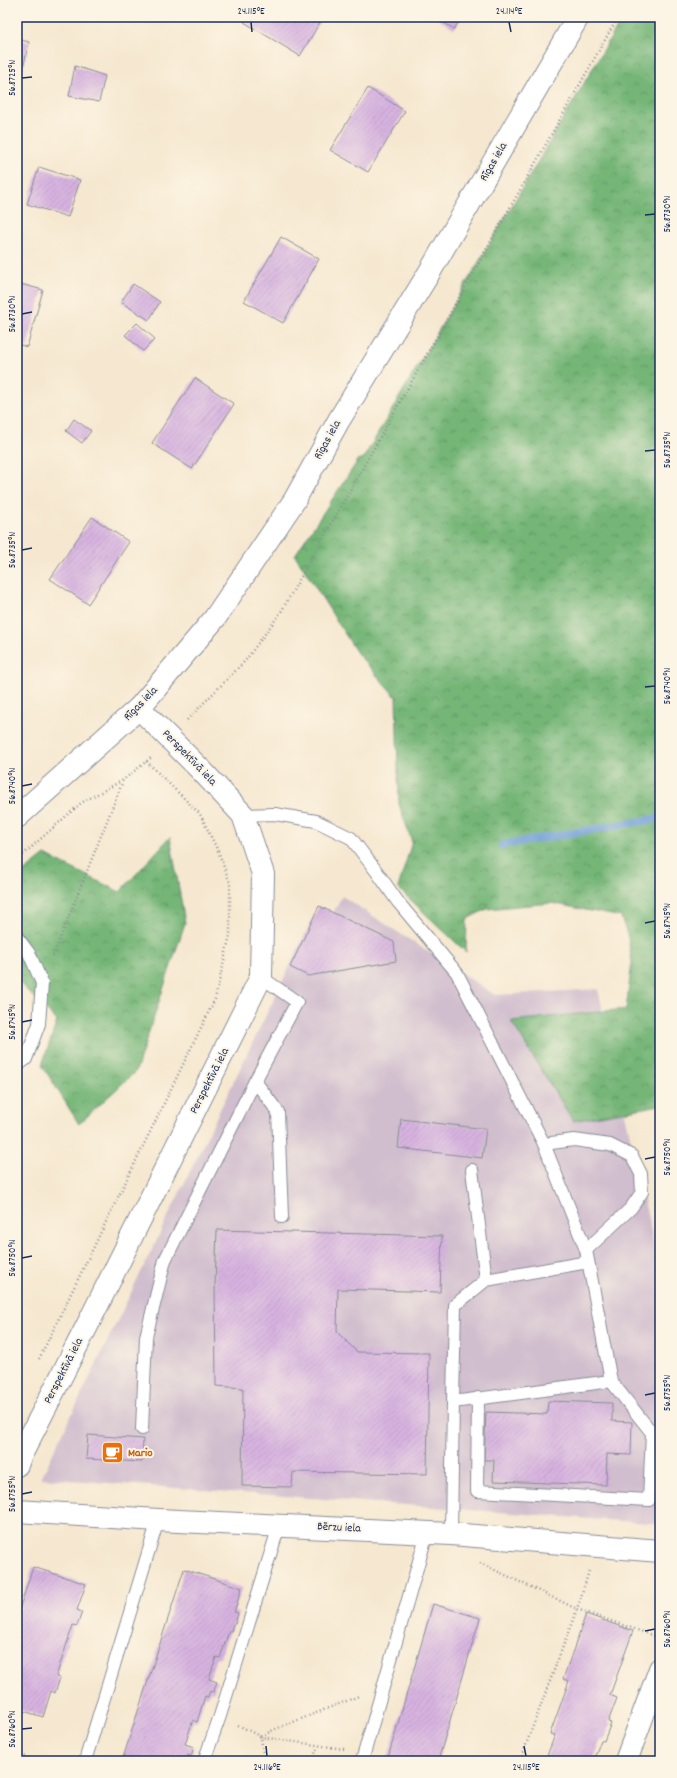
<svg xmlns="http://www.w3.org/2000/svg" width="677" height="1778" viewBox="0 0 677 1778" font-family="Dekko,sans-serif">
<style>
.industrial{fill:#d0bdce}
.forest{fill:url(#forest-crowns);stroke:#48726a}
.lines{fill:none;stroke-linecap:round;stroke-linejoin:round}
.stream{stroke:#6e9dd7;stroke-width:8}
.building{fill:url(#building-hatch)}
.lane-casing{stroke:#888c97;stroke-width:14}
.street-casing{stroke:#888c97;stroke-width:24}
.secondary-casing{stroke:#888c97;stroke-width:24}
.path{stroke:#888c97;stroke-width:2.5;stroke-dasharray:1 3;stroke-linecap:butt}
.lane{stroke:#fff;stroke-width:12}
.street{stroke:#fff;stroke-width:22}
.secondary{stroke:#fff;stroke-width:22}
.ticks{fill:none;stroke:#1b2f5e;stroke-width:1.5}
.labels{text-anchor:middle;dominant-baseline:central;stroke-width:4;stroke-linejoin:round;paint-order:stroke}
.street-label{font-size:12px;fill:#1b2f5e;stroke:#fcf5e5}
.food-label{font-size:12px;font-weight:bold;fill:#c56008;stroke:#fcf5e5;text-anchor:start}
.neatline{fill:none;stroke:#1b2f5e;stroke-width:1.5}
.ticks-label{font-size:10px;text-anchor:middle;fill:#1b2f5e}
</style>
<defs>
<pattern id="forest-crowns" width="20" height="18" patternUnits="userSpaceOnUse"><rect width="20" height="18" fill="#75b677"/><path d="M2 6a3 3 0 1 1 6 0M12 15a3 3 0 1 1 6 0" fill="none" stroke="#5f9465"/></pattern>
<pattern id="building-hatch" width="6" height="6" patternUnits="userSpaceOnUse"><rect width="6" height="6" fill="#d7b3e0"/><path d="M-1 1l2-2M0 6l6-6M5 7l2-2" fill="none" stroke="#b89ac3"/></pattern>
</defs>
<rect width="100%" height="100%" fill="#fcf5e5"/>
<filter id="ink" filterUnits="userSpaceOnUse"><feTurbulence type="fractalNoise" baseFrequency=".025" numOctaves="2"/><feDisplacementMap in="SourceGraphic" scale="8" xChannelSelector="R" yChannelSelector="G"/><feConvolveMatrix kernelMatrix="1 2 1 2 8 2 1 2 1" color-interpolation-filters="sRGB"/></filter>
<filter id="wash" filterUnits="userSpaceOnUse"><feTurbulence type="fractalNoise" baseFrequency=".012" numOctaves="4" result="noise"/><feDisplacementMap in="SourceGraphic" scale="16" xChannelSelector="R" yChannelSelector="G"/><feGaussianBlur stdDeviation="0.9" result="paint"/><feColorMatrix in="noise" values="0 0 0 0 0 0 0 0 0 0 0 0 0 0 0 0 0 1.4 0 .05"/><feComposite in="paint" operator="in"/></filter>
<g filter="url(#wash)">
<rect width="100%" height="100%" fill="#f6e8d0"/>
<!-- industrial -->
<polygon class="industrial" points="342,896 495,995 598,989 660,1273 660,1524 41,1478 319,906 333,913"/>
<!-- forest -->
<g class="forest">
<polygon points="623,17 660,17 660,1105 573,1121 511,1021 626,1009 632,962 628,937 621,917 551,903 487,909 467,919 466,952 398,888 412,842 399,804 396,697 357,653 295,555 359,459 363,459"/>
<polygon points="170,837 185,923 136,1071 79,1124 42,1065 57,1021 17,980 17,877 45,855 120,892"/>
</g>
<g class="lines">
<!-- stream -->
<polyline class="stream" points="502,845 660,818"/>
</g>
<g id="blocks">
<!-- building -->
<g class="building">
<polygon points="247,17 323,17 300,56 244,22"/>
<polygon points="435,17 462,17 454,29"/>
<polygon points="17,39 29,42 23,68 17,67"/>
<polygon points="75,66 105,76 99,102 69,96"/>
<polygon points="368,88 405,111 368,172 330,150"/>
<polygon points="39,167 80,180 68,217 27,204"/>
<polygon points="281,237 319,259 283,323 244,301"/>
<polygon points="17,283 43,290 27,347 17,344"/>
<polygon points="133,284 160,302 149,320 121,302"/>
<polygon points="137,323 155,339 143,351 125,335"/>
<polygon points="195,378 234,404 192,469 152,443"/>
<polygon points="74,419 91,431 82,443 66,431"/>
<polygon points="92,517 129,542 88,604 50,579"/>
<polygon points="319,906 394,942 396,961 308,976 290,967"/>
<polygon points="401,1119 486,1129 482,1158 398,1148"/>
<polygon points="217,1230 442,1236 440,1292 338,1289 337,1332 357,1352 429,1353 427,1474 293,1472 292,1487 242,1486 243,1388 216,1386 215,1286"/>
<polygon points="548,1401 612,1403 612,1421 632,1422 631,1455 607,1454 606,1485 493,1481 494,1460 484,1460 486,1412 547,1414"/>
<polygon points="88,1435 143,1439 142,1462 86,1459"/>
<polygon points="33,1567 86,1584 77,1610 82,1612 77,1626 73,1625 56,1677 60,1678 55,1693 51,1691 43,1717 17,1709 17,1616"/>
<polygon points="184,1569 242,1588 234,1612 238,1613 235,1624 233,1624 231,1631 229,1631 220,1658 216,1657 209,1679 217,1682 215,1687 214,1692 210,1691 208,1697 205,1696 197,1722 193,1720 185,1744 194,1747 191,1756 188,1755 186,1761 122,1761"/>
<polygon points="433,1604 480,1618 438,1761 387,1761"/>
<polygon points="586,1614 633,1631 610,1695 617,1698 608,1722 611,1723 604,1741 601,1740 593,1761 545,1761 555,1735 550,1734 569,1681 563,1679"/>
</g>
</g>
</g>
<g filter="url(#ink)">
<use href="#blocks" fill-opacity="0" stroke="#888c97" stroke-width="1"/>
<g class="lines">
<defs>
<g id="lane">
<polyline points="243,815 275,814 316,821 351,838 377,872 398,902 457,973 544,1144 586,1250 611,1381 652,1433 649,1500 477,1491 478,1398"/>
<polyline points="17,937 29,953 42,983 39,1024 26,1059 17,1066"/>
<polyline points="255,1081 278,1112 282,1217"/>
<polyline points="544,1144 574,1140 610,1145 632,1156 641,1174 642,1192 631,1208 586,1250"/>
<polyline points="472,1170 486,1280"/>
<polyline points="453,1402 455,1305 486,1280 588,1262"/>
<polyline points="142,1429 146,1337 165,1260 255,1081 297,1002 261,977"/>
<polyline points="451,1534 453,1402 611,1381"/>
<polyline points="85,1761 158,1520"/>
<polyline points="204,1761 220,1716 279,1526"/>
<polyline points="362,1761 427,1533"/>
</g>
<g id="street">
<polyline points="17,1465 20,1457 87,1326 261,977 263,874 243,815 202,771 139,708"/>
<polyline points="17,1511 158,1520 451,1534 660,1551"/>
<polyline points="626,1761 660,1669"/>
</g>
<polyline id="secondary" points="17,817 139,708 215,618 294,501 339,420 429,273 578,17"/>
</defs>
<!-- lane casing -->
<use href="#lane" class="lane-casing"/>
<!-- street casing -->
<use href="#street" class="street-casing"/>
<!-- secondary casing -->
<use href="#secondary" class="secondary-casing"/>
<!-- path -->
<g class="path">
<polyline points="187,720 245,661 281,612 618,17"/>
<polyline points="17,860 81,803 123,780 152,757"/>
<polyline points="53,956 123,781"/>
<polyline points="39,1359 215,999 230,935 230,883 218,851 200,814 146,761"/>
<polyline points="480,1563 577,1609 520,1761"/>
<polyline points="589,1571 577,1609 660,1638"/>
<polyline points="238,1725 261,1737 264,1761"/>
<polyline points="344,1749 261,1737 273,1730 359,1696"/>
<polyline points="17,1754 39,1761"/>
<polyline points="312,1761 318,1746"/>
</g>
<!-- lane -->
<use href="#lane" class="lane"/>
<!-- street -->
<use href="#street" class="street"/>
<!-- secondary -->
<use href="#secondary" class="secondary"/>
</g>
</g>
<!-- ticks -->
<path class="ticks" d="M251 22 252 32M509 22 511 32M22 78 32 77M645 215 655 214M22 314 32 312M645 451 655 450M22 550 32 548M645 687 655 686M22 786 32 784M645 923 655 921M22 1022 32 1020M645 1159 655 1157M22 1258 32 1256M645 1395 655 1393M22 1494 32 1492M645 1631 655 1629M22 1729 32 1728M266 1746 267 1756M524 1746 526 1756"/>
<!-- icons -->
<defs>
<symbol id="cafe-square" viewBox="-11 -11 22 22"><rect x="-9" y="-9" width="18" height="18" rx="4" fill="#e8710a" stroke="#fcf5e5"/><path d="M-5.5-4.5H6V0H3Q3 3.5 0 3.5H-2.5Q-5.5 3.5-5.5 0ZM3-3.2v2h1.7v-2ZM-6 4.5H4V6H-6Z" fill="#fff"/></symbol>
</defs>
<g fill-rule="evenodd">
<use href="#cafe-square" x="100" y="1440" width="25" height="25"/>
</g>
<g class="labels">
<!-- street labels -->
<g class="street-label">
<text transform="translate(494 162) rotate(-60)">Rīgas iela</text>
<text transform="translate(328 440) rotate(-61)">Rīgas iela</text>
<text transform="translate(141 704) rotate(-46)">Rīgas iela</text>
<text transform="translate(189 758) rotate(46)">Perspektīvā iela</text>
<text transform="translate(210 1081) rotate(-63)">Perspektīvā iela</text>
<text transform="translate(64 1371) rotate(-63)">Perspektīvā iela</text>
<text transform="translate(339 1528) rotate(3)">Bērzu iela</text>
</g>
<!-- food labels -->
<g class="food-label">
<text x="128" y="1453">Mario</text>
</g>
</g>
<!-- margin -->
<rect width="677" height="1778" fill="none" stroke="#fcf5e5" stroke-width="44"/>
<rect x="22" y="22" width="633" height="1734" class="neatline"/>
<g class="ticks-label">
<text x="251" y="14">24.115°E</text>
<text x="509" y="14">24.114°E</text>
<text transform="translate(11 78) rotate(-90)" y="4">56.8725°N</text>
<text transform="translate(666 214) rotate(-90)" y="4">56.8730°N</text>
<text transform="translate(11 314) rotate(-90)" y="4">56.8730°N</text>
<text transform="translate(666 450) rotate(-90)" y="4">56.8735°N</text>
<text transform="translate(11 550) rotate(-90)" y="4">56.8735°N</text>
<text transform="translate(666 686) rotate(-90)" y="4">56.8740°N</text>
<text transform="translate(11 786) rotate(-90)" y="4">56.8740°N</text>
<text transform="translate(666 921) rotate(-90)" y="4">56.8745°N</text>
<text transform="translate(11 1022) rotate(-90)" y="4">56.8745°N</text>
<text transform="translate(666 1157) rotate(-90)" y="4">56.8750°N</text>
<text transform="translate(11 1258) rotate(-90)" y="4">56.8750°N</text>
<text transform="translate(666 1393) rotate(-90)" y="4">56.8755°N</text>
<text transform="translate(11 1494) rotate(-90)" y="4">56.8755°N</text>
<text transform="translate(666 1629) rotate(-90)" y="4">56.8760°N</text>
<text transform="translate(11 1729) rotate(-90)" y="4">56.8760°N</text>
<text x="267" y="1770">24.116°E</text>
<text x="526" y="1770">24.115°E</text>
</g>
</svg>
